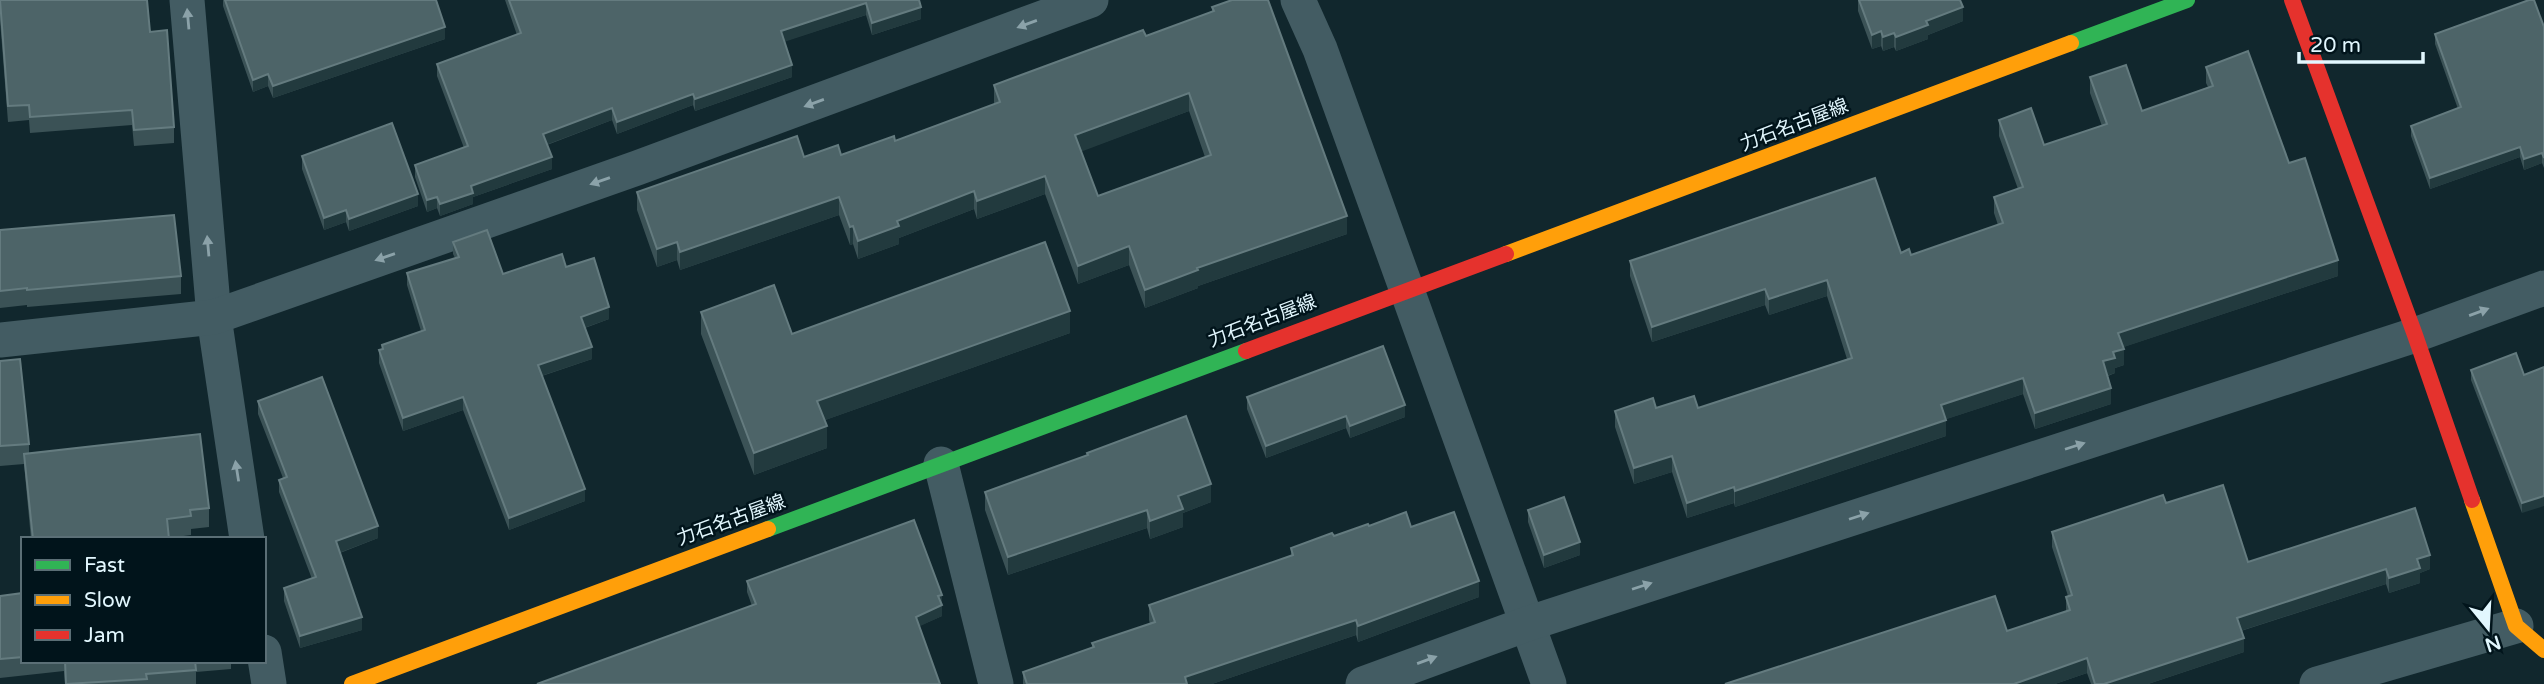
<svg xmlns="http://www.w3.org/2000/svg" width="2544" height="684" viewBox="0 0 2544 684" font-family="'Varela Round','Noto Sans JP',sans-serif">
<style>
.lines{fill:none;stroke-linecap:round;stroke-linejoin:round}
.street{stroke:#435c63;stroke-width:35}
.fast{stroke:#30b455;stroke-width:16}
.slow{stroke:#ff9f0a;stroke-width:16}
.jam{stroke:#e5322d;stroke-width:16}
.wall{fill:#3b5256;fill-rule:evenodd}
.shaded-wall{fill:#223a3e}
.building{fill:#4d6468;stroke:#647b7f;stroke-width:2;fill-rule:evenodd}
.oneway{fill:#8ba2a9}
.labels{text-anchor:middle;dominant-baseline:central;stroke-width:5;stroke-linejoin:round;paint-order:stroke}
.street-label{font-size:19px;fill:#e2f7fe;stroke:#01141b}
</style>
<rect width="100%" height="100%" fill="#11272d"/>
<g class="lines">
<!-- street -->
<g class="street">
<polyline points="187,0 214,317 247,539"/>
<polyline points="1298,0 1320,49 1549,684"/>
<polyline points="0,340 214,317 637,168 1091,0"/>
<polyline points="941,464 996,684"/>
<polyline points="264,652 269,684"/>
<polyline points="1363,684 1527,624 2415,335 2544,288"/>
<polyline points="2317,684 2516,626"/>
</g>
<!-- fast -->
<g class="fast">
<polyline points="2071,43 2187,0"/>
<polyline points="768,529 1246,351"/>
</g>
<!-- slow -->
<g class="slow">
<polyline points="1506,254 2071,43"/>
<polyline points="2472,500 2516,626 2544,650"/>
<polyline points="352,684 768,529"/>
</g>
<!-- jam -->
<g class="jam">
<polyline points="2292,0 2415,335 2472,500"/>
<polyline points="1246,351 1506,254"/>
</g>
</g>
<!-- wall -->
<g class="wall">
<polygon points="0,0 150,32 174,127 174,143 134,146 132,125 30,133 29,120 8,122 0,20"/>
<polygon points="223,0 436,0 445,39 273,98 268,86 253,92 223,6"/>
<polygon points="505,0 919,0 921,19 872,35 866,15 785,41 792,77 695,111 693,105 617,134 612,120 547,145 552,169 473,197 473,204 440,216 437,208 427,212 415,177 415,165 464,148 437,76 437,64 517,35"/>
<polygon points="1858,0 1960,0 1963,21 1928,35 1928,39 1896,51 1894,47 1883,51 1881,46 1872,49 1858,11"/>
<path d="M1212 7 1347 234 1198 286V288L1145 308 1129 265 1078 284 1045 194 977 219 974 209 899 238V244L858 259 853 244 850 245 839 215 680 270 677 260 657 267 637 210V192L804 157 841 155 895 141 994 104V85L1146 36 1212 12ZM1189 111 1205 157 1098 196 1081 151Z"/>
<polygon points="2544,27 2544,168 2542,163 2524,170 2520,157 2430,189 2411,136 2411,126 2458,109 2435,44 2435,34"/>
<polygon points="2206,67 2289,163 2338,276 2123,347 2124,365 2115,368 2115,373 2108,376 2111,404 2035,429 2023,394 1946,419 1946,436 1735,507 1734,503 1687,518 1672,472 1634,484 1615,427 1615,411 1656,408 1698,408 1847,359 1827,296 1769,315 1765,305 1652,342 1630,276 1630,261 1901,253 1911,255 1998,225 1994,213 1994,197 2018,189 1999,136 1999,120 2044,145 2102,126 2090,93 2090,77 2142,111 2208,87 2206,83"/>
<polygon points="302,156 418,206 349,231 346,222 324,230 302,169"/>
<polygon points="0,230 181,276 181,294 27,307 27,305 0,308"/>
<polygon points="453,242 503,274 566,267 609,319 585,328 592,359 542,376 585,501 509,530 463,410 403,431 379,363 379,350 382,350 382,345 421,331 407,285 407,273 455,258 453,254"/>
<polygon points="701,312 792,334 1070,333 825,420 827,448 754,475 701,334"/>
<polygon points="0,361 29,444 29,453 209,508 209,527 191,529 191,535 169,538 169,539 31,539 24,464 0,466"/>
<polygon points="2471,370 2524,375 2522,513 2471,380"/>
<polygon points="1247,397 1405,417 1350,438 1346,428 1266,458 1247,409"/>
<polygon points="258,401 378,538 340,553 362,630 300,648 284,601 284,588 312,579 279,492 279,480 283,478 258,414"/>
<polygon points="1087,453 1211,502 1183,513 1183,527 1150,539 1147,528 1008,575 985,510 985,492 1087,456"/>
<polygon points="2166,503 2248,562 2430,569 2420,573 2420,583 2389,593 2386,584 2241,631 2244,652 2148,684 2091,684 2087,673 2055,684 1725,684 2007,631 2066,612 2066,597 2068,596 2052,547 2052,532"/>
<polygon points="1528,510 1580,555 1544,568 1528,522"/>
<polygon points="1369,526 1411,527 1479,597 1358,642 1356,635 1212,684 1023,684 1023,672 1092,648 1092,643 1150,624 1149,620 1149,605 1291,556 1291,548"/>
<polygon points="747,581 942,595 942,616 919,626 752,606 747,592"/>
<polygon points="23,593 23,661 231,661 231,669 196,672 196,684 65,684 64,671 0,678 0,596"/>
</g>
<!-- shaded-wall -->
<g class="shaded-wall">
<polygon points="866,3 866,15 781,43 781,31"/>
<polygon points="921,7 921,19 872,35 872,23"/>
<polygon points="1963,7 1963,21 1928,35 1928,39 1896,51 1896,37 1926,21"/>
<polygon points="445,27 445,39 273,98 273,86"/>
<polygon points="1881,31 1881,46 1872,49 1872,35"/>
<polygon points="1894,33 1894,47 1883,51 1883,37"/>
<polygon points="792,65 792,77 695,111 695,99"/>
<polygon points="268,74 268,86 253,92 253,80"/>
<polygon points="1189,93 1189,111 1075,154 1075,135"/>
<polygon points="693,94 693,105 617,134 617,122"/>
<polygon points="612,108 612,120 543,146 543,134"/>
<polygon points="2520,147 2520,157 2430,189 2430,178"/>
<polygon points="2542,153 2542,163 2524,170 2524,159"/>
<polygon points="552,157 552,169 473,197 473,204 440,216 440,204 471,186"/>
<polygon points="1045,176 1045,194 977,219 977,201"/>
<polygon points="974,191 974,209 899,238 899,244 858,259 858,241 897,221"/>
<polygon points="418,194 418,206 349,231 349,219"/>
<polygon points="437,197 437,208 427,212 427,200"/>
<polygon points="839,197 839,215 680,270 680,252"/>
<polygon points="346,210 346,222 324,230 324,218"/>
<polygon points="1347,216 1347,234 1198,286 1198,288 1145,308 1145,290 1197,268"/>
<polygon points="853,226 853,244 850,245 850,227"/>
<polygon points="677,242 677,260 657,267 657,249"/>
<polygon points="1129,246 1129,265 1078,284 1078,266"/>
<polygon points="2338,260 2338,276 2118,349 2118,333"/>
<polygon points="1827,280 1827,296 1769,315 1769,299"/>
<polygon points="1765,289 1765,305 1652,342 1652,327"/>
<polygon points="609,307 609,319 581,329 581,317"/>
<polygon points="1070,311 1070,333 817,423 817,401"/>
<polygon points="592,347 592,359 538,377 538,365"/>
<polygon points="2124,349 2124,365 2115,368 2115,373 2103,377 2103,361 2113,352"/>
<polygon points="2023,378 2023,394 1941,421 1941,405"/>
<polygon points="2111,388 2111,404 2035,429 2035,413"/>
<polygon points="463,397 463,410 403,431 403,418"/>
<polygon points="1405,405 1405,417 1350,438 1350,426"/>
<polygon points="1346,416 1346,428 1266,458 1266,446"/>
<polygon points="1946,420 1946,436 1735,507 1735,491"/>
<polygon points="827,426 827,448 754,475 754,453"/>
<polygon points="1672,456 1672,472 1634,484 1634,468"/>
<polygon points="1211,484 1211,502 1183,513 1183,527 1150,539 1150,521 1178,496"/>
<polygon points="1734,487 1734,503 1687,518 1687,503"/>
<polygon points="585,489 585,501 509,530 509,518"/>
<polygon points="2544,496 2544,506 2522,513 2522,503"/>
<polygon points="1147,510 1147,528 1008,575 1008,557"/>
<polygon points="378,526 378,538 336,554 336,541"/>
<polygon points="1580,542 1580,555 1544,568 1544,555"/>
<polygon points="2430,555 2430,569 2420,573 2420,583 2389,593 2389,578 2417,559"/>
<polygon points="2386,569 2386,584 2237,632 2237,618"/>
<polygon points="1479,581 1479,597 1358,642 1358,626"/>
<polygon points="942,595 942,616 916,628 916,617 938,596"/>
<polygon points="362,617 362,630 300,648 300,636"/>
<polygon points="1356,620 1356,635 1212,684 1185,684 1185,677"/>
<polygon points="2244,638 2244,652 2148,684 2104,684"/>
<polygon points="2087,658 2087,673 2055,684 2014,684"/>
</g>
<!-- building -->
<g class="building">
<polygon points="0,0 147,0 150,32 167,30 174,127 134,130 132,110 30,117 29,105 8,106"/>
<polygon points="225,0 436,0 445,27 273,86 268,74 253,80"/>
<polygon points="509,0 919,0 921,7 872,23 866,3 781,31 792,65 695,99 693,94 617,122 612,108 543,134 552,157 471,186 473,193 440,204 437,197 427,200 415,165 468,146 437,64 521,33"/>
<path d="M1232 0H1268L1347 216 1197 268 1198 270 1145 290 1129 246 1078 266 1045 176 977 201 974 191 897 221 899 226 858 241 853 226 850 227 839 197 680 252 677 242 657 249 637 192 797 136 804 157 838 145 841 155 894 136 895 141 1000 102 994 85 1143 30 1146 36 1214 11 1212 7ZM1189 93 1211 155 1098 196 1075 135Z"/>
<polygon points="1859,0 1960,0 1963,7 1926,21 1928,25 1896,37 1894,33 1883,37 1881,31 1872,35"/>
<polygon points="2529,0 2534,0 2544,27 2544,158 2542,153 2524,159 2520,147 2430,178 2411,126 2461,107 2435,34"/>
<polygon points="2248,51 2289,163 2305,158 2338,260 2118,333 2124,349 2113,352 2115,358 2103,361 2111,388 2035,413 2023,378 1941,405 1946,420 1735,491 1734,487 1687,503 1672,456 1634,468 1615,411 1653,398 1656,408 1694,396 1698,408 1852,358 1827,280 1769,299 1765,289 1652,327 1630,261 1875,178 1901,253 1909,249 1911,255 2003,223 1994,197 2023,187 1999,120 2031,108 2044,145 2107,124 2090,77 2126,65 2142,111 2213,86 2206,67"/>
<polygon points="392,123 418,194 349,219 346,210 324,218 302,156"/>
<polygon points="174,215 181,276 27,290 27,288 0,291 0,230"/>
<polygon points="487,230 503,274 562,254 566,267 594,258 609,307 581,317 592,347 538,365 585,489 509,518 463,397 403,418 379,350 383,349 382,345 425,330 407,273 459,257 453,242"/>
<polygon points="1045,242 1070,311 817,401 827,426 754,453 701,312 774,285 792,334"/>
<polygon points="1383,346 1405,405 1350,426 1346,416 1266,446 1247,397"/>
<polygon points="2516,353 2524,375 2544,367 2544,496 2522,503 2471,370"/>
<polygon points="20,359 29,444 0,446 0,361"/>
<polygon points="322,377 378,526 336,541 362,617 300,636 284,588 316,577 279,480 287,477 258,401"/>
<polygon points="1186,416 1211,484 1178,496 1183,509 1150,521 1147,510 1008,557 985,492 1088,455 1087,453"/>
<polygon points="200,434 209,508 190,510 191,516 167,519 169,539 33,539 24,454"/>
<polygon points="2223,485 2248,562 2415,508 2430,555 2417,559 2420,568 2389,578 2386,569 2237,618 2244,638 2104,684 2095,684 2087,658 2014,684 1725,684 1995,596 2007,631 2070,610 2066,597 2072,595 2052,532 2163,495 2166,503"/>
<polygon points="1564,497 1580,542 1544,555 1528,510"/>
<polygon points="1406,512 1411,527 1454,512 1479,581 1358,626 1356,620 1185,677 1187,684 1027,684 1023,672 1094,647 1092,643 1155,622 1149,605 1293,555 1291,548 1332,533 1334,536 1368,524 1369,526"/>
<polygon points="914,520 942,595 938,596 942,605 916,617 940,684 537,684 756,604 747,581"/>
<polygon points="23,593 23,657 0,659 0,596"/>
<polygon points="65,661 195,661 196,670 146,674 147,679 66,684"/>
</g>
<!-- one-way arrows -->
<defs><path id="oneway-solid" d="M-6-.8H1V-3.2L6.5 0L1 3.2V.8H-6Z" transform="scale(1.75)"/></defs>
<g class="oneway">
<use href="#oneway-solid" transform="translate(188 19) rotate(-95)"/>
<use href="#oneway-solid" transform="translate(1027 24) rotate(160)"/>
<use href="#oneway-solid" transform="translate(814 103) rotate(160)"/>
<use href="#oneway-solid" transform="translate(600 181) rotate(161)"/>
<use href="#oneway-solid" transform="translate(208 246) rotate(-95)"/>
<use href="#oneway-solid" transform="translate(385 257) rotate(161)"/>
<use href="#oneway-solid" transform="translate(2479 312) rotate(-20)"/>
<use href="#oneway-solid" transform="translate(2075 446) rotate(-18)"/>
<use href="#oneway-solid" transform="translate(237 471) rotate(-99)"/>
<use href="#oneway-solid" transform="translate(1859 516) rotate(-18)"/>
<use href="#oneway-solid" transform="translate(1642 586) rotate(-18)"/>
<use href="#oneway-solid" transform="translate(1427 660) rotate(-20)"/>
</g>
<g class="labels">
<!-- street labels -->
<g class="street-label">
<text transform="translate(1794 125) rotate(-21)">力石名古屋線</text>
<text transform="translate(1262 321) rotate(-21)">力石名古屋線</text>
<text transform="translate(731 520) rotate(-20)">力石名古屋線</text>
</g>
</g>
<!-- legend -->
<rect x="21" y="537" width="245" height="126" fill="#01141b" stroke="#5b6f76" stroke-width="2"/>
<rect x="35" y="560" width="35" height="10" fill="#30b455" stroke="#5b6f76" stroke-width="2"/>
<text x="84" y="572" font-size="21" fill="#e2f7fe">Fast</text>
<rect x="35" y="595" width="35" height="10" fill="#ff9f0a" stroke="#5b6f76" stroke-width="2"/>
<text x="84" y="607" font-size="21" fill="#e2f7fe">Slow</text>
<rect x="35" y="630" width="35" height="10" fill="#e5322d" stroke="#5b6f76" stroke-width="2"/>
<text x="84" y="642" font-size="21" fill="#e2f7fe">Jam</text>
<!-- north arrow -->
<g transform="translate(2488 628) rotate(162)" stroke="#01141b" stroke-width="5" paint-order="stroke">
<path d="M0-5L12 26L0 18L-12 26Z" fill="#e2f7fe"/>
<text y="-10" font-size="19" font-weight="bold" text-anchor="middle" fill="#e2f7fe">N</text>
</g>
<!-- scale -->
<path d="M2299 52v10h124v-10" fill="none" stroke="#e2f7fe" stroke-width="3.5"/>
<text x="2310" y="52" font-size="21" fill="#e2f7fe" stroke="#01141b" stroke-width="5" paint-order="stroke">20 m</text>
</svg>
